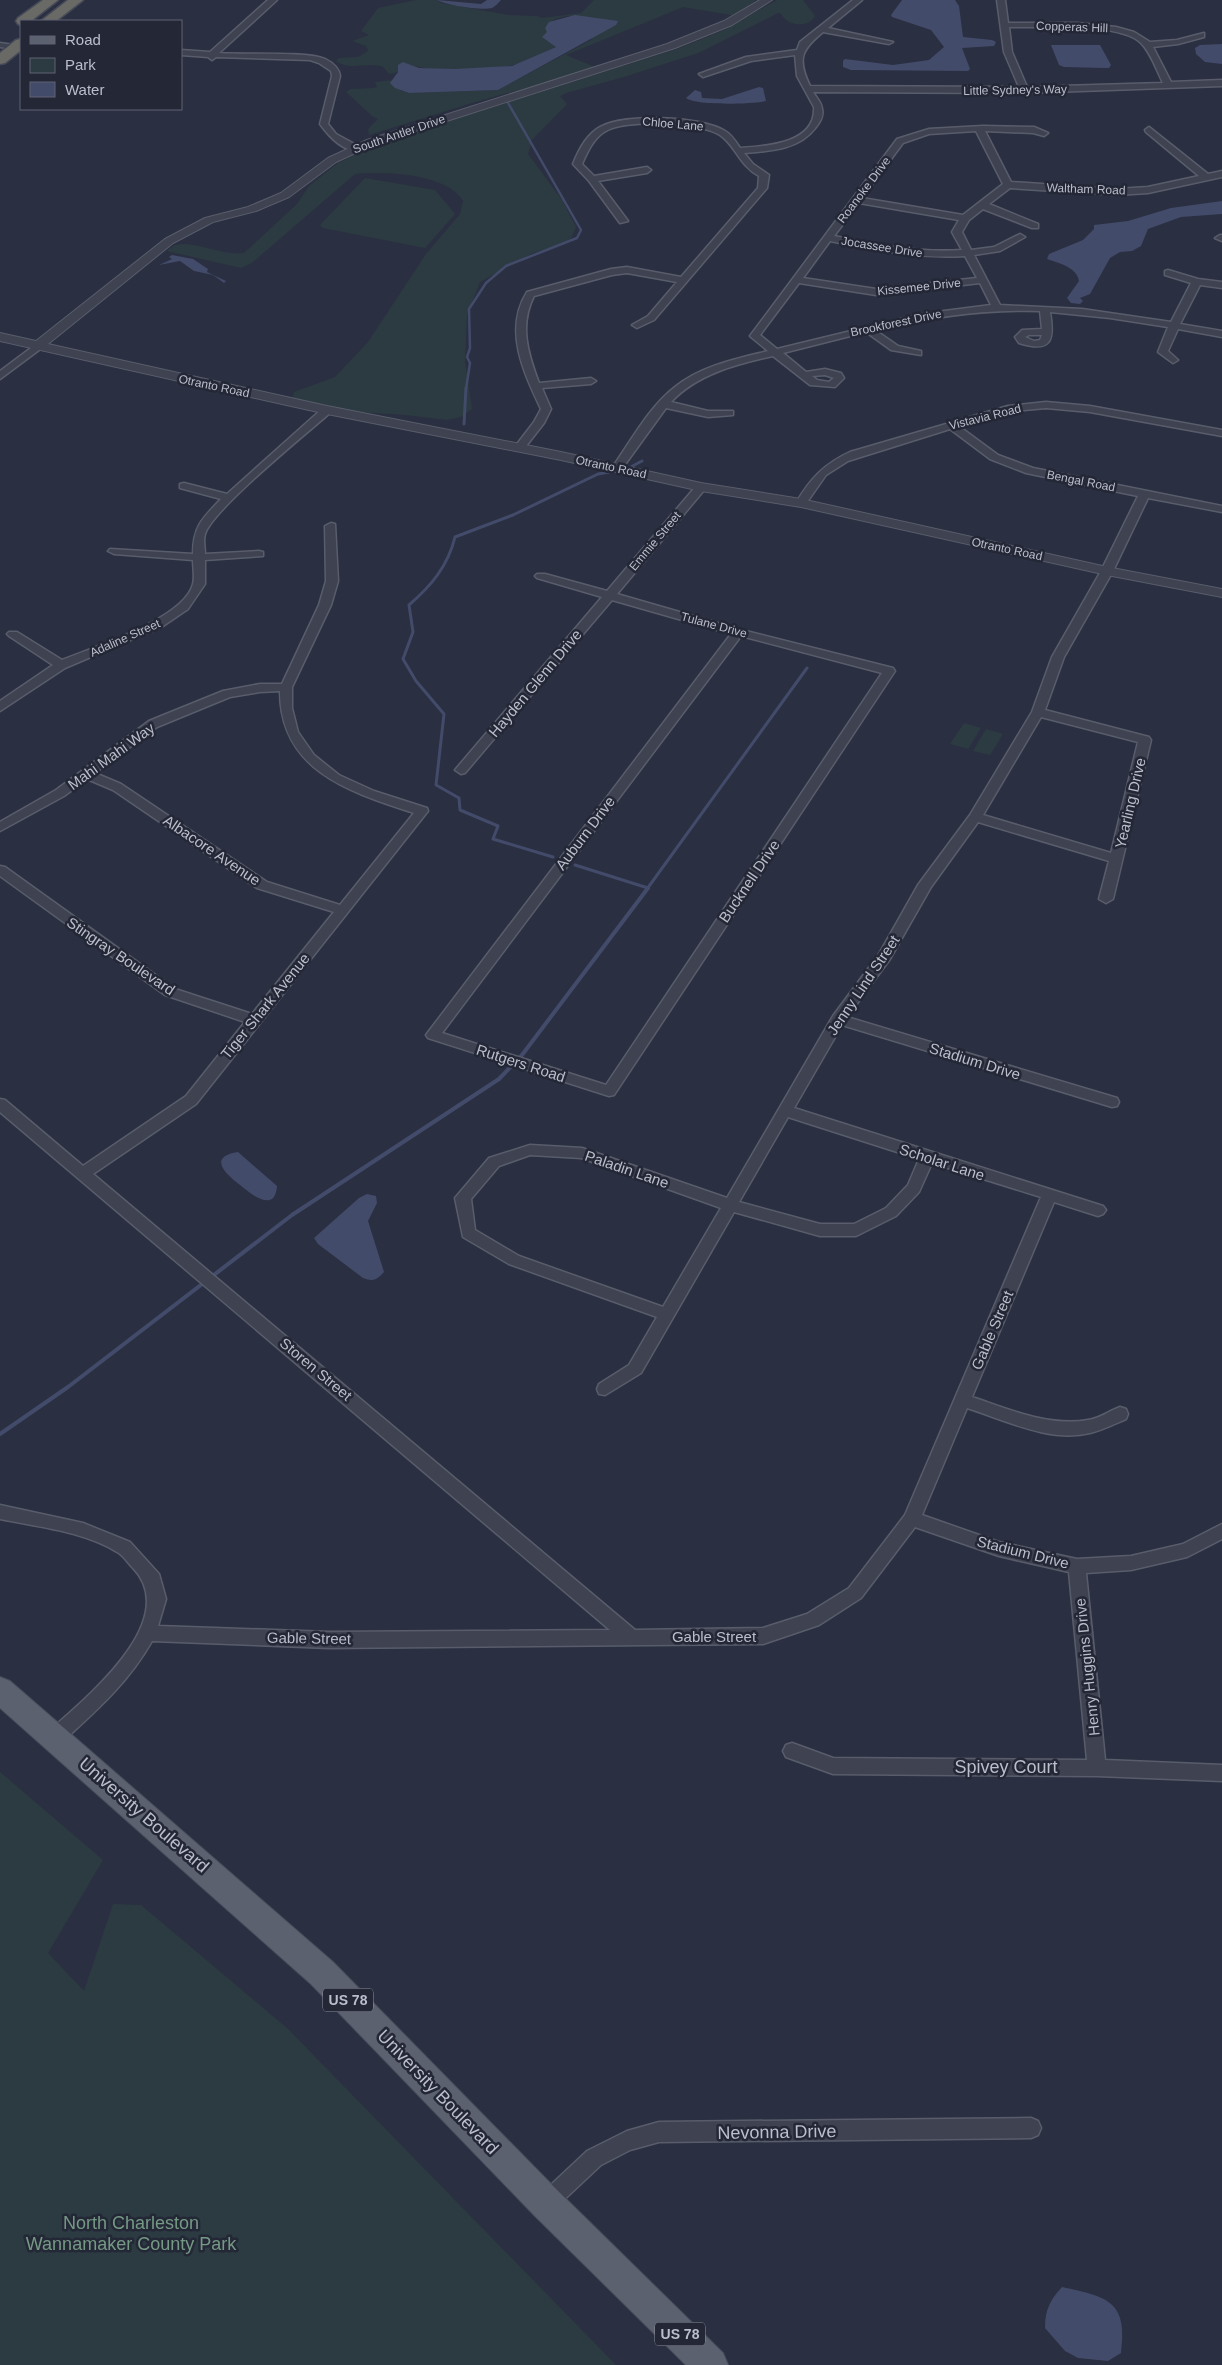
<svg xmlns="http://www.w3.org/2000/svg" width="1222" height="2365" viewBox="0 0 1222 2365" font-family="Arial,sans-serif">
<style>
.green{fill:#2c3b42}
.water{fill:#434b6a}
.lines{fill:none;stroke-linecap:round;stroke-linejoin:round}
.stream-far2{stroke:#434b6a;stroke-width:2.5}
.stream-far1{stroke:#434b6a;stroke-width:3}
.stream{stroke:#434b6a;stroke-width:4}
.minor-casing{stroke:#595d6b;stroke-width:3}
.tertiary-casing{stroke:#595d6b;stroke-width:2}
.primary-casing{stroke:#484b5a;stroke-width:2}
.trunk-casing{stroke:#464a58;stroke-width:3}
.minor{fill:#3e4251;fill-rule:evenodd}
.tertiary{fill:#3e4251;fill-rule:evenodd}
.primary{fill:#5c6170;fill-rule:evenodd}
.trunk{fill:#696966;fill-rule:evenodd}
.labels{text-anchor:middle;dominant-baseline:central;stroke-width:5;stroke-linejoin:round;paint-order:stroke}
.far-street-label{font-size:12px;fill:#bbbecb;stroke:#232736}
.shield{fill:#232736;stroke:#8d919e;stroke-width:1}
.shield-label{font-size:14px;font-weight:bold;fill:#bbbecb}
.street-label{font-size:15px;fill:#bbbecb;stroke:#232736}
.near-street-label{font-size:18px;fill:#bbbecb;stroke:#232736}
.near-park-label{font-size:18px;fill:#759984;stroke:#232736}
</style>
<rect width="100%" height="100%" fill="#2a2f41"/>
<!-- green -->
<g class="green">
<path d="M416 0H437L441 3 509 15 537 16 542 18 581 13 594 0H756L736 16 683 7 566 55 597 68 472 103 369 135 368 129 378 119 372 116 346 92 350 89 374 88 377 87 375 82 393 80 391 83 402 91 409 93 498 90 591 40 601 19C584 18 556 10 545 28L556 47C543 52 530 61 517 64 497 70 423 73 406 63L398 72 390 74C385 71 386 68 381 66 366 62 350 71 336 61L339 58 358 57 368 51 366 46 352 41 369 35 361 31 378 8Z"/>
<path d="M777 0H803L815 16C809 27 792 27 783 17 782 15 781 13 778 13L698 53 624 77 566 93 560 96 567 104 532 140 528 154 562 200 576 227 571 238 564 244 533 253 480 282 467 315 465 361 472 409 461 417 447 420 406 415 358 412 293 398 294 392 335 377 368 342 426 254 460 214 463 201C447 173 384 171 355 174L253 262 241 268 167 251C169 249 173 246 176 245 193 240 222 256 244 253L297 204 309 186 338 163 372 147 398 137 680 48 724 30Z"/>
<polygon points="365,178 435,190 455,214 425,248 323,228 320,225"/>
<polygon points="964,723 981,728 968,749 950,744"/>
<polygon points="986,729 1003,734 990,755 973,751"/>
<polygon points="0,1772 103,1860 48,1953 84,1991 113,1904 141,1905 287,2028 616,2365 0,2365"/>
</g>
<!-- water -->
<g class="water">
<path d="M437 0 481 4 487 0H501C498 3 496 6 492 8 482 11 445 5 437 0Z"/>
<polygon points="902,0 955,0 959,6 963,37 992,40 996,42 994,46 962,48 970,69 968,71 851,70 843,67 843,61 845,59 893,65 929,60 944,47 931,30 892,17 891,15"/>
<polygon points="575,15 618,21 616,25 498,90 409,93 395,88 390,83 398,72 398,65 403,62 419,68 455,69 512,66 556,47 542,37 547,32 545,28 549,22"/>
<polygon points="1222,44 1222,64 1205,62 1196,54 1195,48 1200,45"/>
<polygon points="1051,45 1100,45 1111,65 1109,68 1104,68 1064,67 1059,65"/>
<path d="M759 87 763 88 766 101C752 104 697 106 686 98L695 90 701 92 702 98 722 99Z"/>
<path d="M1222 201V214L1181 217 1148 229 1141 246 1132 251 1120 252 1110 258 1090 294 1080 298 1083 301 1080 304 1071 303 1067 298 1079 281C1077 267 1058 263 1047 259L1049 254 1083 240 1094 229V225L1128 221 1171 208Z"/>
<polygon points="172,255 193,259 208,269 207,272 226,281 224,283 213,275 194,271 180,261 159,265 172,259 169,257"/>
<path d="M238 1152 277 1186C275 1214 251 1194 240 1185 227 1175 206 1157 238 1152Z"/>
<path d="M367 1194 376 1196 377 1203 368 1221 384 1272C377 1280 373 1282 363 1278L318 1244 314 1238 359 1198Z"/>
<path d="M1062 2287C1108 2297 1128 2301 1121 2353L1108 2361 1078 2358 1065 2351 1045 2328C1045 2310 1050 2300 1062 2287Z"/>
</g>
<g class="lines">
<!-- stream-far2 -->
<polyline class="stream-far2" points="466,389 470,363 467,357 470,348 469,309 486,283 506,266 577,238 581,230 507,101"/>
<!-- stream-far1 -->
<g class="stream-far1">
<polyline points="464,424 466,388"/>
<polyline points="627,469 642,461"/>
<path d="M553 857 493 839 498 826 460 810 459 798 436 785 444 714 416 681 403 659 413 632 409 605C431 586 448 566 455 537L513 515 598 474 615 471"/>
<polyline points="575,865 648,888"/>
<polyline points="647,889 807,668"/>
</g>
<!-- stream -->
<polyline class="stream" points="0,1434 68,1387 292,1215 499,1079 522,1055 648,888"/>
<defs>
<g id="minor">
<path d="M268 0H277L219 53C244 55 307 51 325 59 333 63 339 68 340 76L328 124 336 134 358 146V150C343 152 328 135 320 124L332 76 331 71 319 63 310 60 216 57 212 60 208 57 181 55V50L210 52Z"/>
<path d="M853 0H862L828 28 893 42 889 44 823 32C801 50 797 59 810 86L1019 87 1004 52 997 0H1005L1008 23H1077L1116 27 1134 32 1150 42 1177 40 1204 33V37L1178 44 1153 47 1171 82 1222 80V86L1024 93 813 92C816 97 822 103 822 109 824 116 820 122 816 127 799 150 770 151 744 153L753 164 769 175 767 188 654 320 637 328 632 325 648 316 677 282 627 273 612 275 534 296C519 325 528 354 539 383L591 378 596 381 591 384 542 388 551 409 544 423 523 450H515L514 448 534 422 541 409C524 373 503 330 527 292L611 269 627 267 681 277 758 188 759 176C739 165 736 146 720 135 700 122 624 118 604 132 593 139 587 153 582 164L594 176 647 167 651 170 647 173 598 181 628 221 620 223 589 181 573 164C578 151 587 134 600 127 626 113 700 116 725 131 732 135 736 142 740 148 766 146 816 144 814 107L797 76 795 55 751 61 703 77 699 74 746 57 797 50 800 42ZM1009 27C1037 28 1121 22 1141 43 1151 53 1156 69 1163 83L1027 87 1012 52Z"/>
<polygon points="0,43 21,46 21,50 0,47"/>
<path d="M983 126 1034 127 1048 133 1044 136 1033 133 985 131 1011 182 1117 189 1148 187 1199 176 1146 132 1145 130 1149 127 1208 174 1222 171V177L1148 193 1117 195 1010 188 989 204 1038 224V228H1032L983 209 969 220 962 232 971 250 994 247 1020 234 1025 237 1000 251 974 255 1000 305 1082 309 1171 322 1191 283 1165 275V271L1168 270 1198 279 1222 282V288L1200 285 1180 324 1222 331V337L1178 329 1168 351 1178 360 1173 363 1158 352 1168 327 1110 318 1050 312C1055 341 1051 353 1019 343L1015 337 1022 330 1042 329 1040 311C984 309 930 317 875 330L898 346 921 351V355L891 350 866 332 783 353 806 372 825 369 841 373 844 378 835 387 810 385 773 356C737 364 697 374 671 402L708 411H733V415L708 417 666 408 621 470H613L612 468C631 441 649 407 675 387 701 366 736 359 768 351L750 336 897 139 929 129ZM976 131 1003 184 963 215 862 198 903 143 929 134ZM859 203 959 220 952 232 962 250C918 253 877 245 834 236ZM830 241C877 250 917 259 965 256L977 278 876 289 803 278ZM799 283 876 295 980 283 991 305 921 314 777 349 760 335ZM1029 335H1042L1040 340 1034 341 1025 337ZM825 375 834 378 829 382 817 380 812 376Z"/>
<polygon points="1220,235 1222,235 1222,241 1215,238"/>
<polygon points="39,342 44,345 43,347 0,379 0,371"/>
<path d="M1046 402 1090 406 1222 430V436L1090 412 1046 408 1013 411 960 427 998 455 1033 468 1222 506V512L1148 498 1113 571 1064 657 1045 710 1149 737 1151 740 1113 899 1106 903 1099 899 1109 861 978 822 931 887 890 959 847 1017 1117 1098 1119 1102 1117 1106 1112 1107 842 1025 794 1108 1103 1206 1106 1210 1103 1214 1098 1216 1054 1202 972 1397C1008 1409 1049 1427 1088 1420 1099 1419 1109 1411 1120 1407L1126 1409 1128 1414 1126 1419C1114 1424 1103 1430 1090 1433 1050 1443 1005 1420 967 1408L922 1515 999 1542 1077 1559 1131 1556 1183 1544 1222 1524V1539L1187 1557 1131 1570 1086 1573 1105 1760 1222 1765V1781L1097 1776 833 1774 786 1757 783 1751 786 1745 792 1743 833 1758 1087 1760 1069 1572 999 1556 915 1527 861 1598 819 1625 763 1644 329 1648 152 1641C128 1683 97 1710 61 1743L55 1745 49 1743 46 1737 49 1731C85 1699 183 1620 133 1568 128 1563 123 1555 117 1552 83 1531 38 1527 0 1519V1505L83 1523 130 1542 159 1574 166 1599 158 1626 329 1632 610 1630 0 1112V1099L5 1100 83 1166 186 1096 245 1022 165 995 0 876V866L5 867 175 989 252 1014 334 912 257 888 113 790 87 779 64 796 0 831V822L56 790 149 721 223 691 260 684H282L319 605 326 581 325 526 331 523 335 524 338 581 331 605 292 687V708L298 732 314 755 339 775 374 791 427 808 428 811 196 1104 93 1174 635 1630 763 1628 807 1614 849 1588 905 1515 1041 1197 932 1163 919 1192 896 1216 856 1236H820L734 1212 641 1373 605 1395 599 1394 597 1389 599 1384 629 1365 657 1317 509 1264 463 1237 455 1198 489 1158 530 1145 582 1148 727 1198 833 1016 879 954 918 885 970 815 1032 712 1052 657 1101 571 1138 496 1026 473 990 459 950 429 848 461 826 475 805 505 801 506 796 503C810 479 824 464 850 452L1008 406ZM280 691C280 771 350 792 414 813L340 905 267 882 121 784 95 773 157 727 230 697 260 692ZM1041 717 1138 742 1111 853 983 815ZM788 1117 919 1159 908 1185 886 1208 854 1224H820L739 1202ZM530 1155 581 1158 721 1208 663 1307 519 1256 475 1230 471 1199 499 1166Z"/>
<path d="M327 407 332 410 331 412C306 434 213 509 205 534 203 540 205 548 205 554L259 551 263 552V556L205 560V584L188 609 163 626 65 668 0 711V701L53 665 9 636 7 634 9 632H17L62 660C94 647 184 619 193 584 195 577 193 567 193 560L114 554 108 551 110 549 193 554C193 526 203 518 221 499L180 488V484L184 483 227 494 323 408Z"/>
<path d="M701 484 705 485V489L617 594 742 630 893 668 895 671 614 1095 609 1096 428 1038 426 1035 731 634 612 600 465 773 461 774 455 770 602 597 537 578 535 576 537 574H545L607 591 697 485ZM741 636 882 673 606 1085 442 1033Z"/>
<polygon points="1031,2118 1038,2121 1041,2128 1038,2135 1031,2138 659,2142 630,2150 601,2165 553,2210 546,2214 539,2210 535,2203 539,2196 587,2151 627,2131 659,2122"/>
</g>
<polygon id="tertiary" points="760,0 772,0 732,25 675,48 375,144 336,162 289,197 256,211 213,222 173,243 48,344 327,406 561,452 701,483 801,499 1107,567 1222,589 1222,597 1107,575 801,507 701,491 561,460 327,414 0,341 0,333 36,341 165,239 205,218 248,207 281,193 328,158 367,140 667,44 724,21"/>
<polygon id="primary" points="0,1677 10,1681 333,1962 558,2191 723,2353 728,2365 686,2365 534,2215 311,1984 0,1708"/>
<g id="trunk">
<polygon points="43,0 58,0 31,21 21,21 21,25 18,24 16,21 18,18"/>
<polygon points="68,0 83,0 56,21 41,21"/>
<polygon points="21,39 21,50 5,63 0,64 0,53 16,40"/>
</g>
</defs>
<!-- minor casing -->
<use href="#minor" class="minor-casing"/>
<!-- tertiary casing -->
<use href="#tertiary" class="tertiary-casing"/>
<!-- primary casing -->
<use href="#primary" class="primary-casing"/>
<!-- trunk casing -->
<use href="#trunk" class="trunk-casing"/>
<!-- minor -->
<use href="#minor" class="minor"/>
<!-- tertiary -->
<use href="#tertiary" class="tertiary"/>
<!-- primary -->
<use href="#primary" class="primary"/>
<!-- trunk -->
<use href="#trunk" class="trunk"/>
</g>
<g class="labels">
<!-- far-street labels -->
<g class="far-street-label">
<text transform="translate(1072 27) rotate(2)">Copperas Hill</text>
<text transform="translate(1015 90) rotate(-1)">Little Sydney's Way</text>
<text transform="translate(673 124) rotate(5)">Chloe Lane</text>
<text transform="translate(399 134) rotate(-19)">South Antler Drive</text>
<text transform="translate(1086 189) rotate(2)">Waltham Road</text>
<text transform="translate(864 190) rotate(-53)">Roanoke Drive</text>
<text transform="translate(882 247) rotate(9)">Jocassee Drive</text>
<text transform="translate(919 287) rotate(-6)">Kissemee Drive</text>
<text transform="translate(896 323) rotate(-12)">Brookforest Drive</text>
<text transform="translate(214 386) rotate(12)">Otranto Road</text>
<text transform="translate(985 417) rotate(-14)">Vistavia Road</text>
<text transform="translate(611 467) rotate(12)">Otranto Road</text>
<text transform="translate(1081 481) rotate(11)">Bengal Road</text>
<text transform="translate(655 541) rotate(-50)">Emmie Street</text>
<text transform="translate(1007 549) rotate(12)">Otranto Road</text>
<text transform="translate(714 625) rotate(15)">Tulane Drive</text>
<text transform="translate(125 638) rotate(-24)">Adaline Street</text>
</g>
<!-- shield labels -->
<g class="shield">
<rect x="323" y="1988.5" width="50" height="23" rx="4"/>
<rect x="655" y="2322.5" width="50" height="23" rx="4"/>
</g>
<g class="shield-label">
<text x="348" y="2000">US 78</text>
<text x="680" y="2334">US 78</text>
</g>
<!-- street labels -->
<g class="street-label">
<text transform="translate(535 683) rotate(-50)">Hayden Glenn Drive</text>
<text transform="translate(111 756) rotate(-36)">Mahi Mahi Way</text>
<text transform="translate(1130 803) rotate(-77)">Yearling Drive</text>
<text transform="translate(585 833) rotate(-53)">Auburn Drive</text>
<text transform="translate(212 850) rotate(34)">Albacore Avenue</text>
<text transform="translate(749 881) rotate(-56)">Bucknell Drive</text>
<text transform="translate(121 956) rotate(34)">Stingray Boulevard</text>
<text transform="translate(863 985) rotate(-56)">Jenny Lind Street</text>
<text transform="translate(265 1006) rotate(-51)">Tiger Shark Avenue</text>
<text transform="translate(975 1061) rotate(17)">Stadium Drive</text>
<text transform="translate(521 1063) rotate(18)">Rutgers Road</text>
<text transform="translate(942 1162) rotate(18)">Scholar Lane</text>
<text transform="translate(627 1169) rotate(19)">Paladin Lane</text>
<text transform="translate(992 1330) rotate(-67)">Gable Street</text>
<text transform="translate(316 1369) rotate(40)">Storen Street</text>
<text transform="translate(1023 1552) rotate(14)">Stadium Drive</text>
<text x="714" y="1636">Gable Street</text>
<text transform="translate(309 1638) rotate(1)">Gable Street</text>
<text transform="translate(1087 1667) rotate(-96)">Henry Huggins Drive</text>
</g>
<!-- near-street labels -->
<g class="near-street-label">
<text x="1006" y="1767">Spivey Court</text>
<text transform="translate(144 1815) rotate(41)">University Boulevard</text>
<text transform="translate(438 2092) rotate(46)">University Boulevard</text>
<text transform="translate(777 2132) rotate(-1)">Nevonna Drive</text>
</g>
<!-- near-park labels -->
<g class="near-park-label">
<text x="131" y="2223">North Charleston<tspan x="131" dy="21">Wannamaker County Park</tspan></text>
</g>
</g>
<!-- legend -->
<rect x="20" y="20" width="162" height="90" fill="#232736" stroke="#606372"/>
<rect x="30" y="36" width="25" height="8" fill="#5c6170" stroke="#606372"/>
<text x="65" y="45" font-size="15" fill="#bbbecb">Road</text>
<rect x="30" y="58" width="25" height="15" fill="#2c3b42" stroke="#606372"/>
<text x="65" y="70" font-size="15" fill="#bbbecb">Park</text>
<rect x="30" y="82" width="25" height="15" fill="#434b6a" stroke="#606372"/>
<text x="65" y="95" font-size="15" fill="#bbbecb">Water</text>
</svg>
